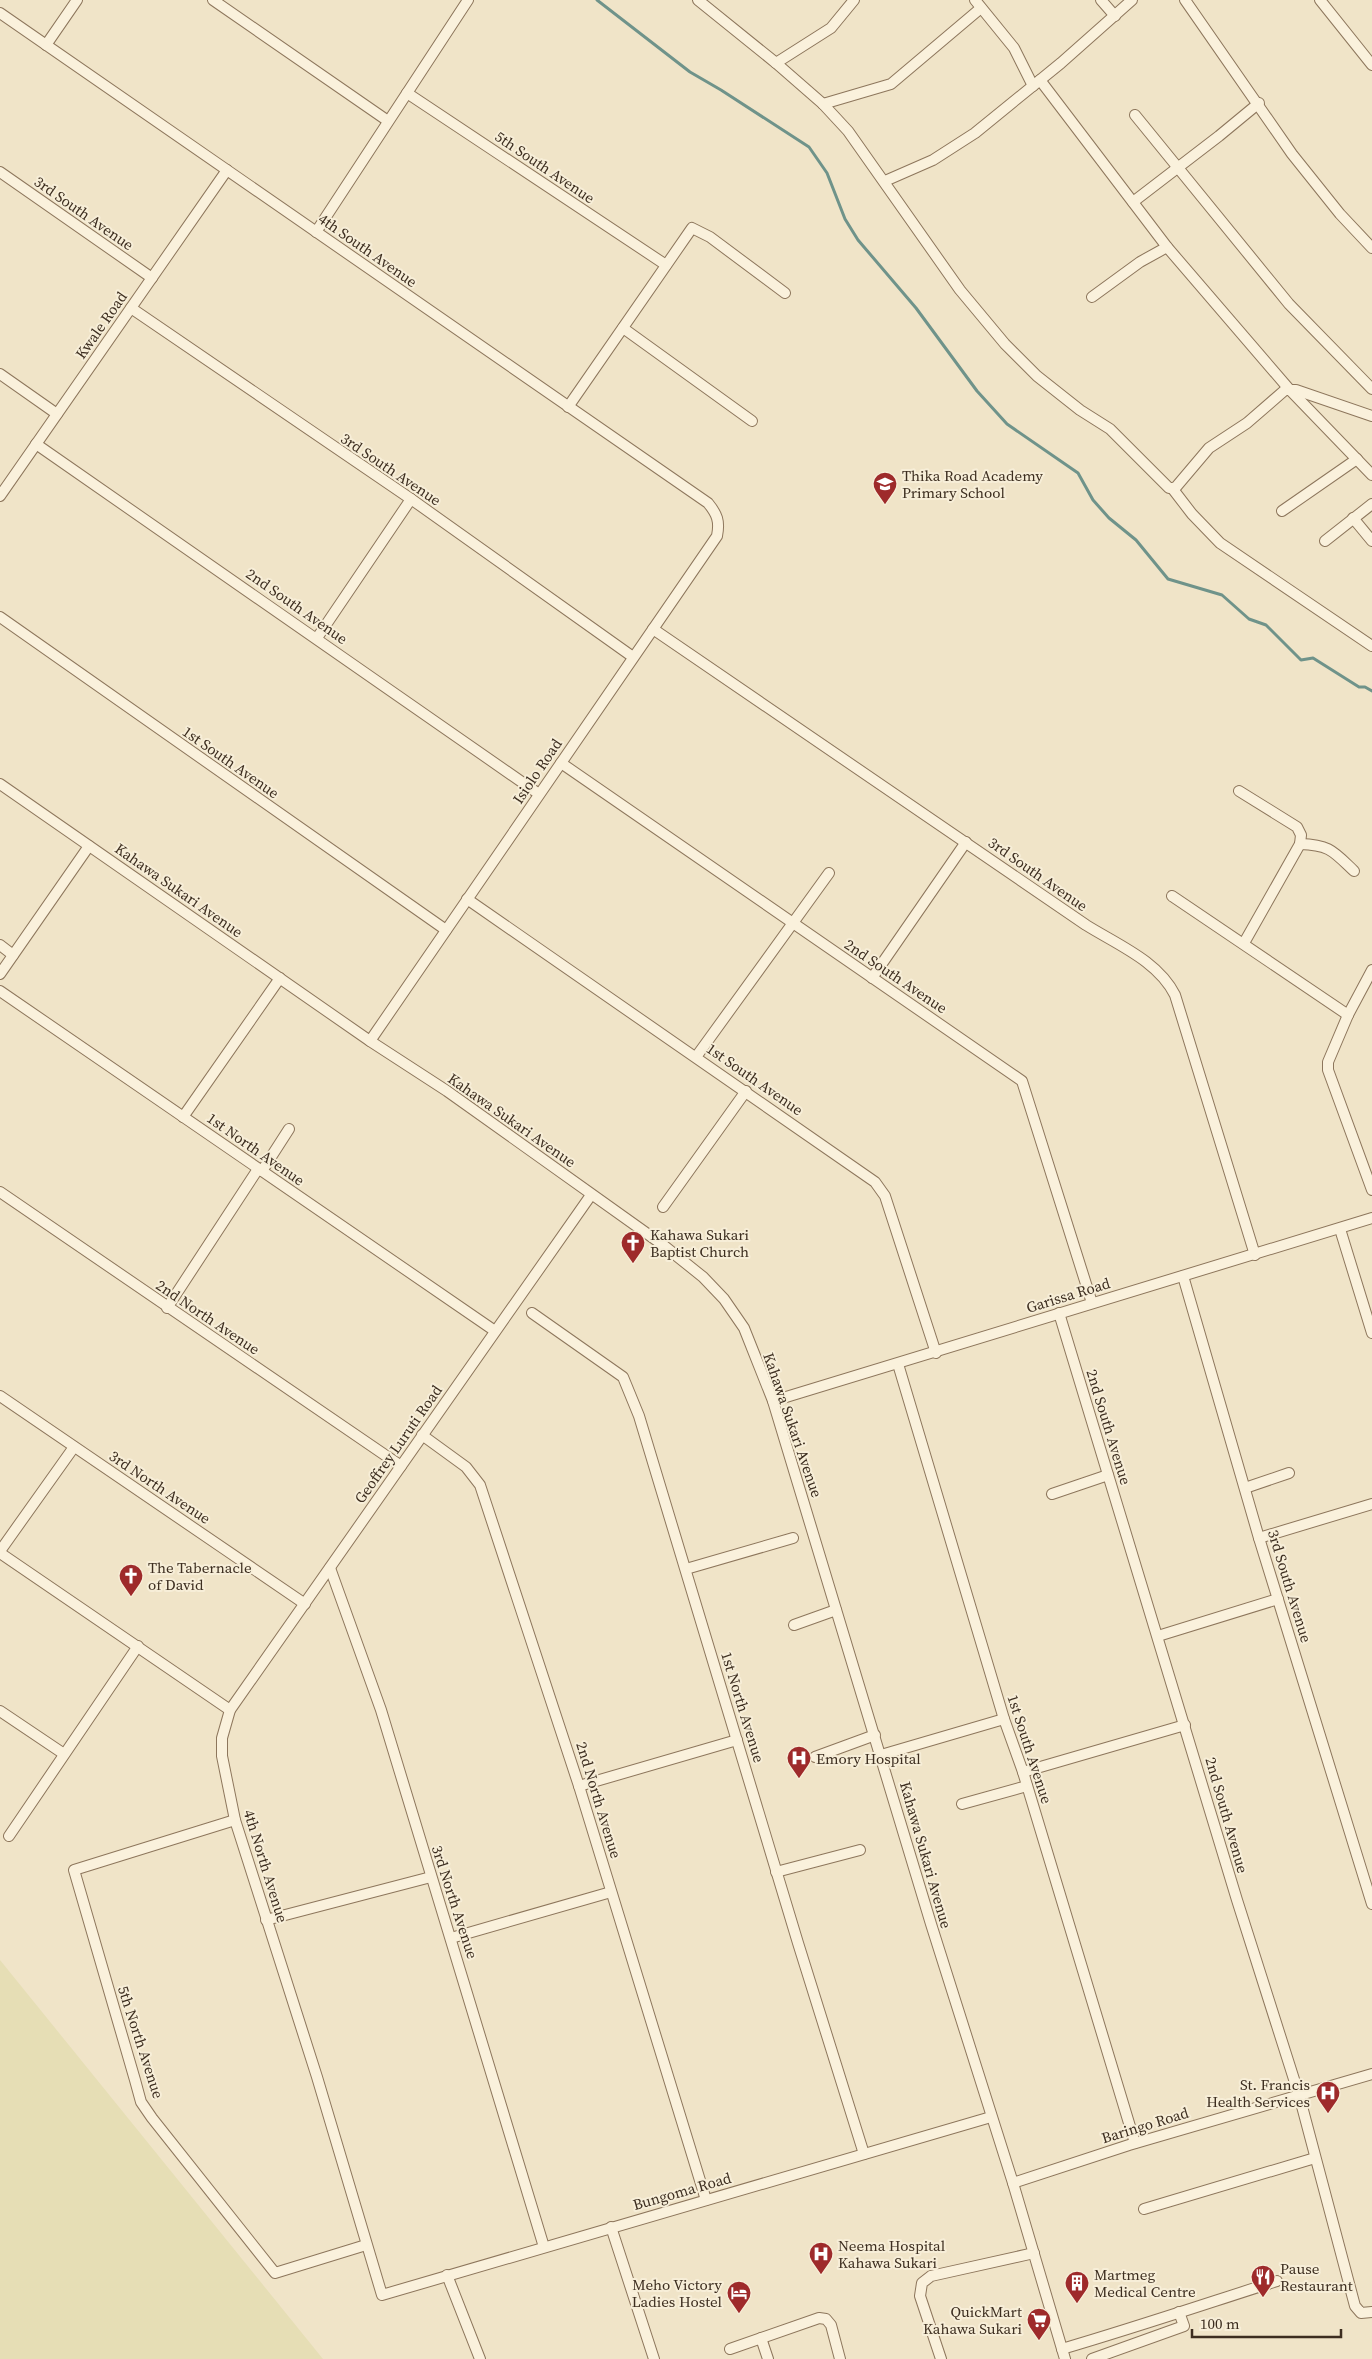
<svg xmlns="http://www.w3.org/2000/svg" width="1372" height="2359" viewBox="0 0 1372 2359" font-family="'Source Serif 4',serif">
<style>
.farmland{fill:#e6deb5}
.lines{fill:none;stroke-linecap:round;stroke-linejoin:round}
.stream{stroke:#6f938a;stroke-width:3}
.minor-casing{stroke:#8d765c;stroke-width:12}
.minor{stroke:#faf1dc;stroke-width:10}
.labels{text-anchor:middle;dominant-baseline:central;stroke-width:4;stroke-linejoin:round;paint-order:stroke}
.street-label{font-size:15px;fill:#3d2e20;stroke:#f7eed8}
.poi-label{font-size:15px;fill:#3d2e20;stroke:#f7eed8;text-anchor:start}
</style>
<rect width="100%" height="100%" fill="#f0e4c8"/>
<!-- farmland -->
<polygon class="farmland" points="0,1960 323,2359 0,2359"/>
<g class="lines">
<!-- stream -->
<polyline class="stream" points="597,0 690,72 721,90 809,147 827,173 845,219 858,240 916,308 977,391 1007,424 1078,473 1093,500 1109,518 1136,540 1168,579 1222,595 1249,619 1266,625 1301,660 1313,658 1359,687 1365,687 1372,691"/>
<defs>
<g id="minor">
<polyline points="213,0 388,121"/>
<polyline points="698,0 776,63 823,104 848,131 960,290 1005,344 1037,376 1080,410 1110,429 1169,488 1172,488 1192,514 1220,543 1372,646"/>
<polyline points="975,0 1014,48 1033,86"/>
<polyline points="1101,0 1115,16"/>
<polyline points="1185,0 1292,154 1340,214 1372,248"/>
<polyline points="1320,0 1372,65"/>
<path d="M0 13 708 503C717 514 720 521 717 536L370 1041"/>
<polyline points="46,45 77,0"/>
<polyline points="776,63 831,28 854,0"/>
<polyline points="1040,80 1167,247 1289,389 1372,475"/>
<polyline points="407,93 666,265"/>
<polyline points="823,104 891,84 981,8"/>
<polyline points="1135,115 1289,304 1372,389"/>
<polyline points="0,172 152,278"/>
<polyline points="885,181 933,160 975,133 1061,63 1132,0"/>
<polyline points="1133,202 1219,136 1259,103"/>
<polyline points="316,232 468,0"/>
<polyline points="1092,297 1140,262 1167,247"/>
<polyline points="131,308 411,499 633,657"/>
<polyline points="623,328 752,421"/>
<polyline points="0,374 57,414"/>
<polyline points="568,407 692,228 710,237 785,293"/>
<polyline points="36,444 539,794"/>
<polyline points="1172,488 1176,487 1209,448 1247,423 1285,390 1296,390 1372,416"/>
<polyline points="0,496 227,170"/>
<polyline points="1282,511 1357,459"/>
<polyline points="1353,518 1372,541"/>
<polyline points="1325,541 1372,504"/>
<polyline points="0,617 446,930"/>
<path d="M653 629 1086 925C1118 945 1158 961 1175 995L1255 1255"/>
<polyline points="317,638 411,499"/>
<polyline points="561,763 1022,1081 1092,1303"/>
<polyline points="0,784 370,1041 447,1091 663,1245 703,1277 724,1299 744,1328 773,1401 931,1924 1013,2183 1065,2359"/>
<polyline points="1239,791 1297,827 1301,835 1300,844 1244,943"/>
<path d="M1300 844C1330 845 1333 851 1354 871"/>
<polyline points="1172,896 1348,1015"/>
<polyline points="467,899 875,1182 885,1196 936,1353"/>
<polyline points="0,945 13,955"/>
<polyline points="1372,970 1348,1015 1328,1062 1328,1070 1372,1190"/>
<polyline points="0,974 89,846"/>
<polyline points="872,978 966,842"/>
<polyline points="0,991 495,1331"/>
<polyline points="696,1057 829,873"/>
<polyline points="183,1117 280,978"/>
<polyline points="262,1171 289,1129"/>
<polyline points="0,1192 401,1466"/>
<polyline points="591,1195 230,1710 222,1738 222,1756 235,1820 317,2077 382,2295 991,2117"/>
<polyline points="663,1207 746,1091"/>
<polyline points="1340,1229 1372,1333"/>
<polyline points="1183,1276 1259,1538 1372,1904"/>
<polyline points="167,1308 258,1169"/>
<polyline points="532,1313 623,1377 639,1416 798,1943 864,2154"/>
<polyline points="1059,1313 1237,1900 1299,2095 1355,2306 1361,2313 1372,2312"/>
<polyline points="898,1364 1004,1719 1023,1772 1135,2143"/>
<polyline points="0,1396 305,1604"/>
<polyline points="773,1401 1372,1218"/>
<polyline points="422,1435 466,1467 480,1485 579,1786 706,2200"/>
<polyline points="1245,1488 1289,1473"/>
<polyline points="1052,1494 1108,1475"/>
<polyline points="1259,1538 1372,1504"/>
<polyline points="0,1551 74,1447"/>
<polyline points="0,1553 230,1710"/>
<polyline points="330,1568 381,1710 544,2247"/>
<polyline points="686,1569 793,1538"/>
<polyline points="794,1625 836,1610"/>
<polyline points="1158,1636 1278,1599"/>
<polyline points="0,1711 64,1754"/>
<polyline points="881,1755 1004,1719"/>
<polyline points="815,1757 875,1735"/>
<polyline points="1023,1772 1185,1725"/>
<polyline points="579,1786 737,1740"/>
<polyline points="962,1804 1027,1786"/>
<polyline points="235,1820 74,1870 135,2080 141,2102 152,2118 275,2273 366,2245"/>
<polyline points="9,1836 138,1646"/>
<polyline points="776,1872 860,1850"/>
<polyline points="266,1920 431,1877"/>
<polyline points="451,1938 611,1892"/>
<polyline points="1013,2183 1129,2145 1372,2074"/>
<polyline points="1144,2209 1315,2158"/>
<polyline points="611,2227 654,2359"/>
<polyline points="447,2275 480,2359"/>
<polyline points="761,2338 768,2359"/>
<polyline points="730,2349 819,2318 826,2319 831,2325 840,2359"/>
<path d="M1062 2349C1134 2328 1205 2304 1277 2281"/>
<polyline points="941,2359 920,2296 922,2283 931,2276 1034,2253"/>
<polyline points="1092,2359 1184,2326 1179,2312"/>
</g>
</defs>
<!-- minor casing -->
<use href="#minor" class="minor-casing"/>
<!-- minor -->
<use href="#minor" class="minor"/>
</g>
<!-- icons -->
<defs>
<symbol id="school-pin" viewBox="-11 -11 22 30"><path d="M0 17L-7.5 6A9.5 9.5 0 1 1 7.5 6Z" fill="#9e2a2b" stroke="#f7eed8"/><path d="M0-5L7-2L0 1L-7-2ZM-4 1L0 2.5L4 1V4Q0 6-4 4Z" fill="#fff"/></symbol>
<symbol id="church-pin" viewBox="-11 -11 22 30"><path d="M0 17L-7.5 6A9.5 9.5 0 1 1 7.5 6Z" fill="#9e2a2b" stroke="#f7eed8"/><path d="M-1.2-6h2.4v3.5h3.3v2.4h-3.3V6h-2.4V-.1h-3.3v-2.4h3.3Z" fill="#fff"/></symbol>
<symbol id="hospital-pin" viewBox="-11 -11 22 30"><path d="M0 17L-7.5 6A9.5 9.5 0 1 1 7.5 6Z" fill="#9e2a2b" stroke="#f7eed8"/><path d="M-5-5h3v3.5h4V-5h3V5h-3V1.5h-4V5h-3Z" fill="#fff"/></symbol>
<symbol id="restaurant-pin" viewBox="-11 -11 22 30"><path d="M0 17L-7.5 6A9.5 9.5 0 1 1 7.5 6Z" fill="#9e2a2b" stroke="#f7eed8"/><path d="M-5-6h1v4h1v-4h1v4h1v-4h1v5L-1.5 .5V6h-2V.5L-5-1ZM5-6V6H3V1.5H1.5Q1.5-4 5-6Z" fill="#fff"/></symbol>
<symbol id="building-pin" viewBox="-11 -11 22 30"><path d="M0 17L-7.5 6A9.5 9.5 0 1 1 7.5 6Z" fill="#9e2a2b" stroke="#f7eed8"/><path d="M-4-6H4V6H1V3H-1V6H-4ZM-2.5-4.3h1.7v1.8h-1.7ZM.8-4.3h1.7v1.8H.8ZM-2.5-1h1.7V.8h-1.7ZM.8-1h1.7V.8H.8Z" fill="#fff"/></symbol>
<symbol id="hotel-pin" viewBox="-11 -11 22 30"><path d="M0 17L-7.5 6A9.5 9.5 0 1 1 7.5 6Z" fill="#9e2a2b" stroke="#f7eed8"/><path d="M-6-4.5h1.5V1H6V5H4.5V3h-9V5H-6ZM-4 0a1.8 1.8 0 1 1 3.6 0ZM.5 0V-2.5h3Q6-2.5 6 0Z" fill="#fff"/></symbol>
<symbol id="supermarket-pin" viewBox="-11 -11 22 30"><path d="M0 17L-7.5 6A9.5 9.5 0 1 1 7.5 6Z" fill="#9e2a2b" stroke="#f7eed8"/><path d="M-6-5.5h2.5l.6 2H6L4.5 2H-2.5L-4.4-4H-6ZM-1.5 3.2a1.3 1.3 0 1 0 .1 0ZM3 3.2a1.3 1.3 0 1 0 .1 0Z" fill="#fff"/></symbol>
</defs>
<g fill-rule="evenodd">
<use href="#school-pin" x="871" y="470" width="28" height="38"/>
<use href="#church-pin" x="619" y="1229" width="28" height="38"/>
<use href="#church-pin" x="117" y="1562" width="28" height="38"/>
<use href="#hospital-pin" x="785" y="1744" width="28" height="38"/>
<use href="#hospital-pin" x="1314" y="2079" width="28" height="38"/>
<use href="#hospital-pin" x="807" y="2240" width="28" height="38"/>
<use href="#restaurant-pin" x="1249" y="2263" width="28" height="38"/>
<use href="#building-pin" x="1063" y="2269" width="28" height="38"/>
<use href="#hotel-pin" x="725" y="2279" width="28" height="38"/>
<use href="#supermarket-pin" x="1025" y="2306" width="28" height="38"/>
</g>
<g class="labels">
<!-- street labels -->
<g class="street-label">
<text transform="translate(545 167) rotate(34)">5th South Avenue</text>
<text transform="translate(84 213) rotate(35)">3rd South Avenue</text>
<text transform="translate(368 250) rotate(35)">4th South Avenue</text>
<text transform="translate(101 325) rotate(-55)">Kwale Road</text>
<text transform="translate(391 469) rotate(34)">3rd South Avenue</text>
<text transform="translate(297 606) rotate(35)">2nd South Avenue</text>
<text transform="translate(231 762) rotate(35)">1st South Avenue</text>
<text transform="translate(537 771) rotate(-56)">Isiolo Road</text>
<text transform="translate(1038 874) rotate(35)">3rd South Avenue</text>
<text transform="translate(179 890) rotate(35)">Kahawa Sukari Avenue</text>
<text transform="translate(896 976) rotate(34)">2nd South Avenue</text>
<text transform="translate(755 1079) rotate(35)">1st South Avenue</text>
<text transform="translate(512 1120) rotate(35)">Kahawa Sukari Avenue</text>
<text transform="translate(256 1149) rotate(35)">1st North Avenue</text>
<text transform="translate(1068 1295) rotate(-17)">Garissa Road</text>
<text transform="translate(208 1317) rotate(34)">2nd North Avenue</text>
<text transform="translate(793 1425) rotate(71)">Kahawa Sukari Avenue</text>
<text transform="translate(1109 1427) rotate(73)">2nd South Avenue</text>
<text transform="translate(398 1444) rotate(-55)">Geoffrey Luruti Road</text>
<text transform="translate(160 1487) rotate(34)">3rd North Avenue</text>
<text transform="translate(1290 1586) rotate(73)">3rd South Avenue</text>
<text transform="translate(743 1707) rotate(73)">1st North Avenue</text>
<text transform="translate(1030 1749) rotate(72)">1st South Avenue</text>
<text transform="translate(599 1800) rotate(73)">2nd North Avenue</text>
<text transform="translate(1227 1815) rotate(74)">2nd South Avenue</text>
<text transform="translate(926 1855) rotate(74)">Kahawa Sukari Avenue</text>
<text transform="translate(266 1866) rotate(73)">4th North Avenue</text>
<text transform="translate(455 1902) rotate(72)">3rd North Avenue</text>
<text transform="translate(141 2042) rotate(72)">5th North Avenue</text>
<text transform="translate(1145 2125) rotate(-17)">Baringo Road</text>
<text transform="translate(682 2191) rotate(-16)">Bungoma Road</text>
</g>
<!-- poi labels -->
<g class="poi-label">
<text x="902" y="475">Thika Road Academy<tspan x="902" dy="17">Primary School</tspan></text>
<text x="650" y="1234">Kahawa Sukari<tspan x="650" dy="17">Baptist Church</tspan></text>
<text x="148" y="1567">The Tabernacle<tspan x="148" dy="17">of David</tspan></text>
<text x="816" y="1758">Emory Hospital</text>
<text x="1310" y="2084" text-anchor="end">St. Francis<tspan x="1310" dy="17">Health Services</tspan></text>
<text x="838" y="2245">Neema Hospital<tspan x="838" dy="17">Kahawa Sukari</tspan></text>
<text x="1280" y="2268">Pause<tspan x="1280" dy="17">Restaurant</tspan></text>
<text x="1094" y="2274">Martmeg<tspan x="1094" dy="17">Medical Centre</tspan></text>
<text x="722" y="2284" text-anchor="end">Meho Victory<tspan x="722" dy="17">Ladies Hostel</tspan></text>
<text x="1022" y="2311" text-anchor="end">QuickMart<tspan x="1022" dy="17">Kahawa Sukari</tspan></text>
</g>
</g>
<!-- scale -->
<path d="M1192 2329v8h149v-8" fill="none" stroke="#3d2e20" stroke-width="2.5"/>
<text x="1200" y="2329" font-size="15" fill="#3d2e20" stroke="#f7eed8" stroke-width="4" paint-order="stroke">100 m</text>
</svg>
